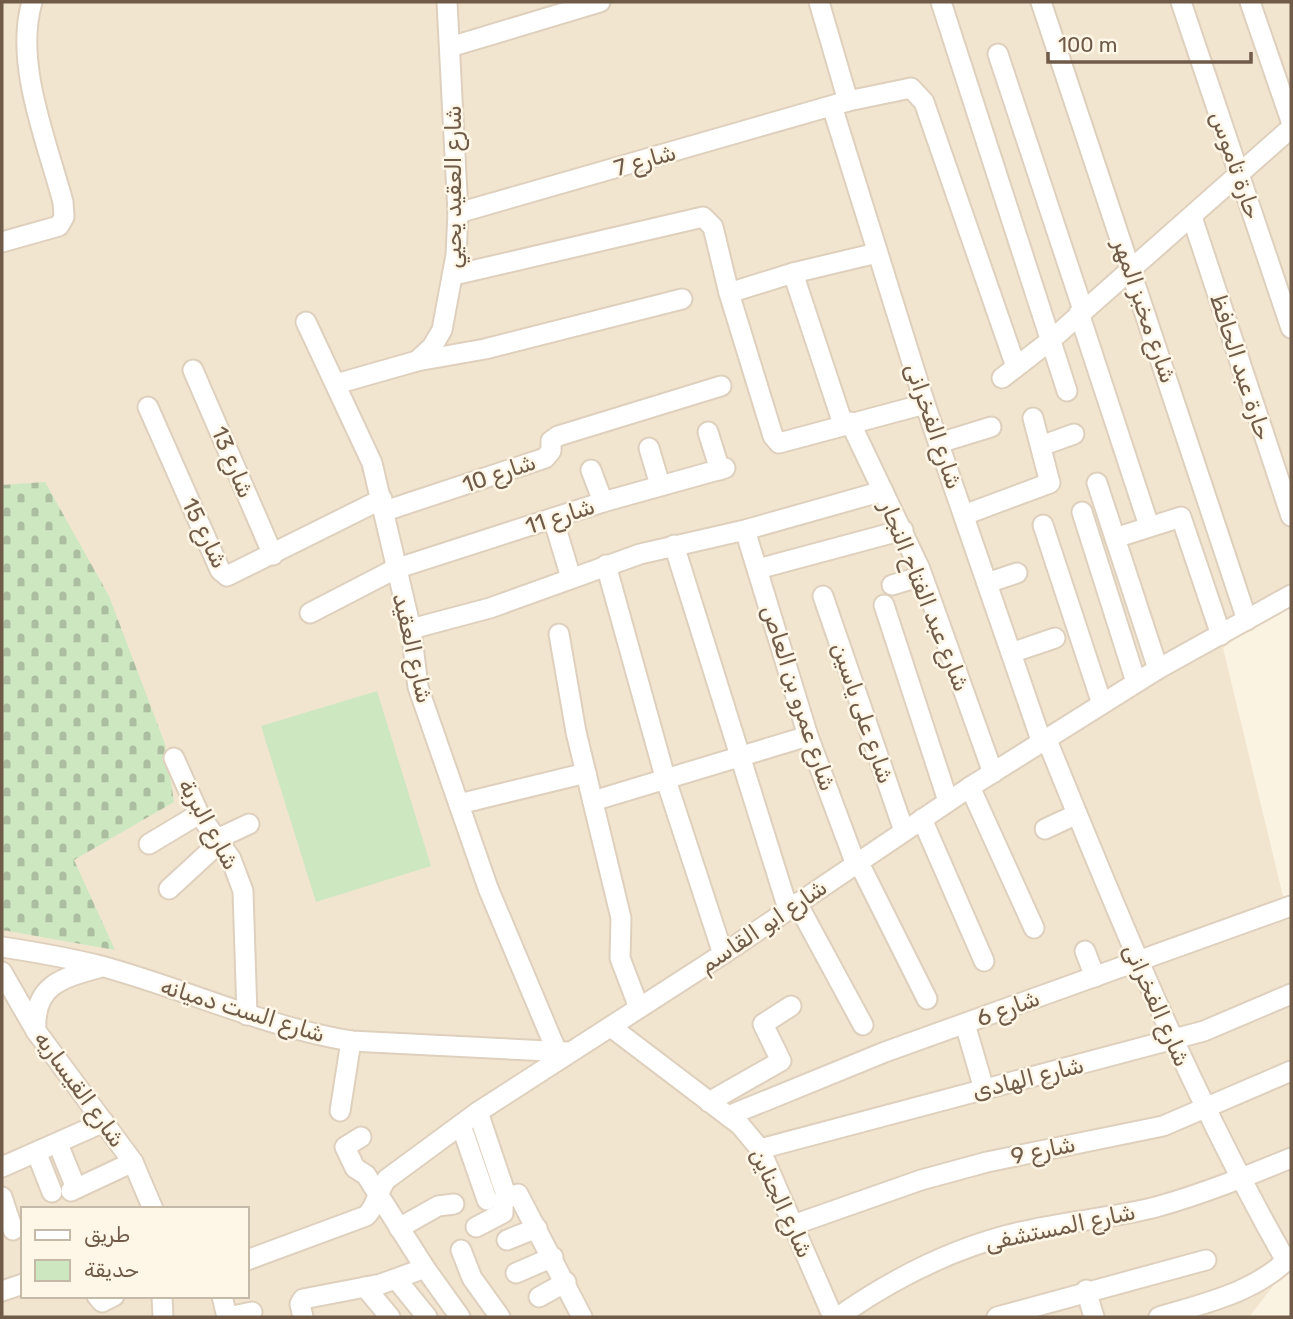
<svg xmlns="http://www.w3.org/2000/svg" width="1293" height="1319" viewBox="0 0 1293 1319" font-family="Rubik,Vazirmatn,sans-serif">
<style>
.residential{fill:#f2e5d0;fill-rule:evenodd}
.green{fill:#cde7c1}
.cemetery{fill:url(#cemetery-stones)}
.lines{fill:none;stroke-linecap:round;stroke-linejoin:round}
.minor-casing{stroke:#ded0bd;stroke-width:23}
.minor{stroke:#fff;stroke-width:19}
.labels{text-anchor:middle;dominant-baseline:central;stroke-width:5;stroke-linejoin:round;paint-order:stroke}
.street-label{font-size:23px;fill:#705b49;stroke:#fef7e7}
</style>
<defs>
<pattern id="cemetery-stones" width="16" height="16" patternUnits="userSpaceOnUse" patternTransform="scale(1.75)"><rect width="16" height="16" fill="#cde7c1"/><path d="M2 7V4a2 2 0 0 1 4 0v3zM10 15v-3a2 2 0 0 1 4 0v3z" fill="#abbe9f"/></pattern>
</defs>
<rect width="100%" height="100%" fill="#fbf3e1"/>
<!-- residential -->
<path class="residential" d="M2 2H1291V593L1223 648 1291 929V1263L1249 1317H2ZM23 1209H247V1296H23Z"/>
<!-- green -->
<polygon class="green" points="377,691 431,866 316,902 261,726"/>
<!-- cemetery -->
<polygon class="cemetery" points="45,482 109,596 165,744 174,802 74,860 115,950 2,930 2,485"/>
<g class="lines">
<defs>
<g id="minor">
<polyline points="819,2 848,101"/>
<polyline points="941,2 1067,391"/>
<polyline points="1041,2 1247,620"/>
<polyline points="1181,2 1291,328"/>
<polyline points="1250,2 1291,121"/>
<polyline points="450,47 600,2"/>
<polyline points="998,54 1083,310"/>
<polyline points="832,106 925,404 1042,743"/>
<polyline points="458,213 848,101 911,88 924,102 1016,367"/>
<polyline points="1192,217 1291,516"/>
<path d="M2 242 59 226 64 217 63 202C47 142 14 63 32 2"/>
<polyline points="793,273 843,424"/>
<polyline points="454,275 703,217 713,227 729,293 773,436 779,443 925,404"/>
<polyline points="729,293 793,273 877,253"/>
<polyline points="1079,313 1149,526"/>
<polyline points="306,322 372,463 411,629 418,687 488,888 557,1052"/>
<polyline points="417,361 432,347 442,330 456,255 458,213 447,2"/>
<polyline points="193,370 273,555"/>
<polyline points="1002,378 1051,340 1291,128"/>
<polyline points="336,384 417,361 485,349 682,299"/>
<polyline points="148,407 220,570 227,576 382,499"/>
<polyline points="850,422 920,569 993,773"/>
<polyline points="708,432 720,470"/>
<polyline points="939,443 991,427"/>
<polyline points="1041,446 1074,434"/>
<polyline points="649,448 660,485"/>
<polyline points="591,470 603,502"/>
<polyline points="1097,483 1158,669"/>
<polyline points="385,511 545,458 551,451 551,441 558,436 721,386"/>
<polyline points="1082,512 1136,682"/>
<polyline points="964,515 1050,483 1033,418"/>
<polyline points="553,518 571,578"/>
<polyline points="1043,525 1102,704"/>
<polyline points="745,530 808,736 856,865"/>
<polyline points="1115,538 1181,517 1221,635"/>
<polyline points="674,545 788,909"/>
<polyline points="606,565 665,777 723,954"/>
<polyline points="758,569 903,530"/>
<polyline points="987,583 1017,573"/>
<polyline points="892,585 922,576"/>
<polyline points="823,596 904,831"/>
<polyline points="884,605 948,801"/>
<polyline points="310,613 395,569 603,502 725,468"/>
<polyline points="411,629 490,608 640,554 745,530 883,491"/>
<polyline points="559,634 576,732 621,918 620,958 639,1008"/>
<polyline points="1011,653 1055,638"/>
<path d="M1047 740C1119 918 1191 1094 1286 1261"/>
<polyline points="174,758 199,814 231,859 243,891 247,1015"/>
<polyline points="970,787 1034,928"/>
<polyline points="593,801 808,736"/>
<polyline points="459,804 586,773"/>
<polyline points="922,819 984,961"/>
<polyline points="1045,829 1077,814"/>
<polyline points="217,839 249,824"/>
<polyline points="149,844 199,814"/>
<polyline points="859,863 927,999"/>
<polyline points="169,889 220,842"/>
<polyline points="797,903 863,1025"/>
<path d="M2 947C35 952 69 958 101 966 186 989 265 1027 351 1041L568 1052"/>
<polyline points="1085,951 1095,977"/>
<polyline points="2,972 36,1031 133,1162 153,1209"/>
<polyline points="965,1024 984,1089"/>
<polyline points="611,1027 740,1125 760,1149 833,1317"/>
<path d="M36 1031C33 986 61 978 98 968"/>
<polyline points="709,1102 781,1061 763,1024 791,1006"/>
<polyline points="340,1111 351,1041"/>
<polyline points="478,1112 507,1198"/>
<polyline points="728,1116 885,1052 1291,906"/>
<polyline points="461,1125 487,1200"/>
<polyline points="361,1137 345,1147 355,1168 366,1175 425,1268 460,1317"/>
<polyline points="58,1144 76,1188"/>
<polyline points="760,1149 1204,1031 1291,994"/>
<polyline points="37,1154 52,1192"/>
<polyline points="2,1167 104,1122"/>
<polyline points="71,1191 133,1162"/>
<polyline points="2,1197 13,1230"/>
<polyline points="793,1225 921,1180 987,1162 1163,1126 1291,1071"/>
<polyline points="476,1227 503,1213 503,1200 518,1194 582,1317"/>
<polyline points="399,1228 438,1206 454,1204"/>
<polyline points="507,1240 537,1228"/>
<polyline points="461,1250 472,1278 500,1317"/>
<path d="M247 1260 366 1216C377 1206 377 1191 387 1179L478 1112 723 954 970 787 1158 669 1291 595"/>
<polyline points="516,1273 553,1257"/>
<polyline points="397,1280 427,1317"/>
<polyline points="365,1287 390,1317"/>
<polyline points="1086,1290 1094,1317"/>
<polyline points="2,1291 23,1284"/>
<polyline points="97,1296 102,1302 114,1296"/>
<polyline points="162,1296 163,1317"/>
<polyline points="222,1296 227,1317"/>
<polyline points="539,1297 566,1282"/>
<polyline points="228,1317 252,1312"/>
<polyline points="303,1317 300,1304 303,1299 381,1284 425,1268"/>
<path d="M838 1317C895 1277 956 1246 1025 1231 1068 1221 1113 1218 1156 1207 1203 1194 1247 1176 1291 1158"/>
<polyline points="997,1317 1206,1260"/>
<path d="M1159 1317C1205 1303 1257 1292 1291 1256"/>
</g>
</defs>
<!-- minor casing -->
<use href="#minor" class="minor-casing"/>
<!-- minor -->
<use href="#minor" class="minor"/>
</g>
<g class="labels">
<!-- street labels -->
<g class="street-label">
<text transform="translate(645 160) rotate(-16)">شارع 7</text>
<text transform="translate(1236 165) rotate(71)">حارة تاموس</text>
<text transform="translate(453 187) rotate(-90)">شارع العقيد يحيي</text>
<text transform="translate(1145 311) rotate(71)">شارع مخبز المهر</text>
<text transform="translate(1241 367) rotate(72)">حارة عبد الحافظ</text>
<text transform="translate(934 426) rotate(71)">شارع الفخرانى</text>
<text transform="translate(233 462) rotate(67)">شارع 13</text>
<text transform="translate(499 473) rotate(-19)">شارع 10</text>
<text transform="translate(560 516) rotate(-18)">شارع 11</text>
<text transform="translate(205 533) rotate(64)">شارع 15</text>
<text transform="translate(925 596) rotate(68)">شارع عبد الفتاح النجار</text>
<text transform="translate(413 648) rotate(77)">شارع العقيد</text>
<text transform="translate(799 698) rotate(72)">شارع عمرو بن العاص</text>
<text transform="translate(863 713) rotate(71)">شارع على ياسين</text>
<text transform="translate(209 824) rotate(61)">شارع البربة</text>
<text transform="translate(763 926) rotate(-34)">شارع ابو القاسم</text>
<text transform="translate(1157 1005) rotate(66)">شارع الفخرانى</text>
<text transform="translate(1008 1008) rotate(-20)">شارع 6</text>
<text transform="translate(243 1010) rotate(17)">شارع الست دميانه</text>
<text transform="translate(1028 1078) rotate(-14)">شارع الهادى</text>
<text transform="translate(80 1089) rotate(54)">شارع القيساريه</text>
<text transform="translate(1043 1150) rotate(-12)">شارع 9</text>
<text transform="translate(782 1203) rotate(65)">شارع الجناين</text>
<text transform="translate(1060 1227) rotate(-12)">شارع المستشفى</text>
</g>
</g>
<!-- border -->
<rect width="1293" height="1319" fill="none" stroke="#705b49" stroke-width="7"/>
<!-- legend -->
<rect x="21" y="1207" width="228" height="91" fill="#fef7e7" stroke="#c5b9a8" stroke-width="2"/>
<rect x="35" y="1230" width="35" height="10" fill="#ffffff" stroke="#c5b9a8" stroke-width="2"/>
<text x="84" y="1242" font-size="21" fill="#705b49">طريق</text>
<rect x="35" y="1260" width="35" height="21" fill="#cde7c1" stroke="#c5b9a8" stroke-width="2"/>
<text x="84" y="1277" font-size="21" fill="#705b49">حديقة</text>
<!-- scale -->
<path d="M1048 52v10h203v-10" fill="none" stroke="#705b49" stroke-width="3.5"/>
<text x="1058" y="52" font-size="21" fill="#705b49" stroke="#fef7e7" stroke-width="5" paint-order="stroke">100 m</text>
</svg>
